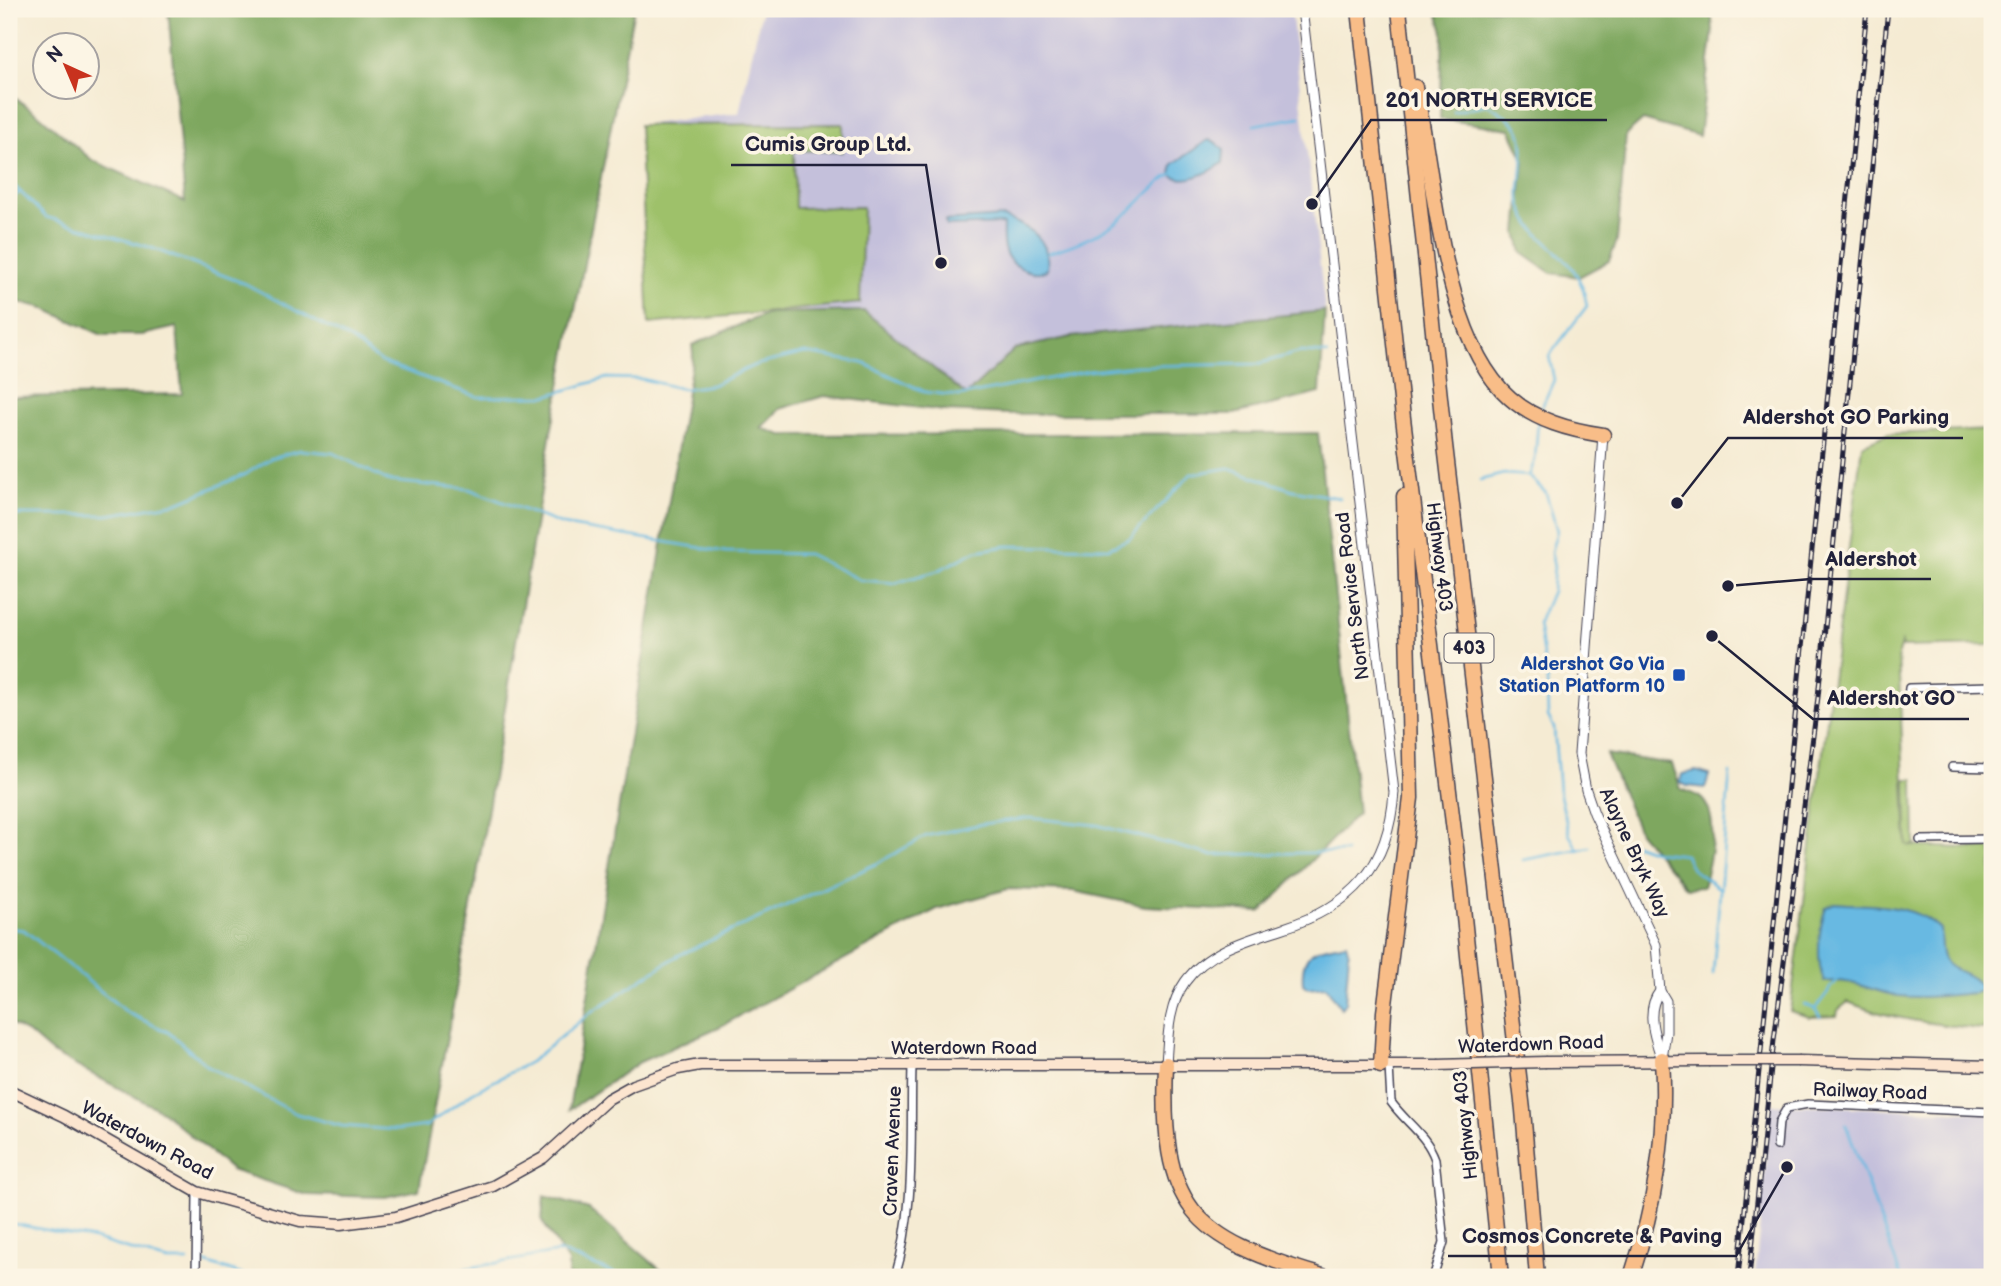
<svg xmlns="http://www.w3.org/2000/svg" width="2001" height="1286" viewBox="0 0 2001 1286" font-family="'Balsamiq Sans',sans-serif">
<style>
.industrial{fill:#c4c0db}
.green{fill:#9ec16b;stroke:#607253;stroke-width:2}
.forest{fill:#7ea75f;stroke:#50644d;stroke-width:2}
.water{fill:#67b9e2;stroke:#446e8e;stroke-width:2}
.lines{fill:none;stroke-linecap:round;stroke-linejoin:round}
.stream{stroke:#67b9e2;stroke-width:2.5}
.minor-casing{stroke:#424052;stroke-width:10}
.tertiary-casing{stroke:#424052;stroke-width:11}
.secondary-casing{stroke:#424052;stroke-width:13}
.motorway-casing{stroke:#424052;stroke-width:17}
.minor{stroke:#fff;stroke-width:7}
.tertiary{stroke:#fff;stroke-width:9}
.secondary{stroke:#fce5cf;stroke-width:10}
.motorway{stroke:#f8bd88;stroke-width:14}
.rail-casing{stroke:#22223b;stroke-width:5}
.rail{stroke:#fcf5e5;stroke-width:2.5;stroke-dasharray:8;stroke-linecap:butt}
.secondary-bridge-casing{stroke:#424052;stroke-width:13;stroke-linecap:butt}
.secondary-bridge{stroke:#fce5cf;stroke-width:10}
.transit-dot{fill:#1a4fb4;stroke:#fcf5e5;stroke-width:2.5}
.labels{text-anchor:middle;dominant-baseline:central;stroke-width:7;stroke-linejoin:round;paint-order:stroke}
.shield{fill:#fcf5e5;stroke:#63616e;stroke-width:2}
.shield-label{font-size:18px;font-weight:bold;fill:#22223b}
.street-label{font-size:19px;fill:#22223b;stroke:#fcf5e5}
.transit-label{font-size:19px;font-weight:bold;fill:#164399;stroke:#fcf5e5;text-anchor:end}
.leader{fill:none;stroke:#22223b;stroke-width:2.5}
.callout-dot{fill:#22223b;stroke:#fcf5e5;stroke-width:2.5}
.callout-label{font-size:21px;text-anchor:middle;font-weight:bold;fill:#22223b;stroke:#fcf5e5;stroke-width:7;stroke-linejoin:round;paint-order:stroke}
</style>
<rect width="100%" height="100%" fill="#fcf5e5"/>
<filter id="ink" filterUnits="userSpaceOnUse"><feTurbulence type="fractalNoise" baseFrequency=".0143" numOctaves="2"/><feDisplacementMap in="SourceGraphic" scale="14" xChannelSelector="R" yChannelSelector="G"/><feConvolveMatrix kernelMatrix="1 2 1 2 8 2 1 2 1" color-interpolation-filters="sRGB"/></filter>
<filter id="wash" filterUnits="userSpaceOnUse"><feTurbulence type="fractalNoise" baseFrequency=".00686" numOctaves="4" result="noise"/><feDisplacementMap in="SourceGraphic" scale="28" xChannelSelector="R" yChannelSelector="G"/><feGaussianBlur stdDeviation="1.57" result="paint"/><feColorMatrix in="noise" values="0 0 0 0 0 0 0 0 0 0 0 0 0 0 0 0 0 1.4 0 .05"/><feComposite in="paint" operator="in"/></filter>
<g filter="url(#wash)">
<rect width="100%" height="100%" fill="#f5ebd3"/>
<!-- industrial -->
<g class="industrial">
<polygon points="762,9 1291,9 1325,311 1071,337 1015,349 966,395 864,311 649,310 647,124 739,113"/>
<polygon points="1771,1104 1992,1113 1992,1277 1755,1277"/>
</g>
<!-- green -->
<g class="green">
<polygon points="843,124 843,152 794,150 795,208 863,207 860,303 649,324 639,125"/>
<path d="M1992 430V645L1902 647 1901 643 1898 654 1907 846 1906 779H1914L1915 845 1909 846 1992 849V1030C1943 1025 1894 1021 1848 1002L1838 1010 1837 1016 1810 1017 1790 1011 1862 445 1887 434Z"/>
</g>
<!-- forest -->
<g class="forest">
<polygon points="168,9 634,9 550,438 476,881 419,1190 385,1197 307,1195 231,1170 162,1111 52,1053 30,1034 9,1023 9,397 182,394 177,327 142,335 102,335 41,307 9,300 9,94 38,114 92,160 185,202"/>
<polygon points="1436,9 1711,9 1713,31 1699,136 1643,120 1626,135 1617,241 1609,261 1579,277 1551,273 1522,253 1517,233 1524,159 1510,129 1440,119 1443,32"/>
<polygon points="864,311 966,395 1015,349 1071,337 1325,311 1320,393 1234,414 1009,414 945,411 824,396 780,409 761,428 782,435 1318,433 1358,813 1261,912 1145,906 1073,891 1008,889 937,909 721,1026 640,1062 569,1110 693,355 692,345 768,313"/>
<path d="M1606 754 1672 764 1681 789C1687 792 1697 794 1702 799 1721 819 1709 864 1703 887L1686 888 1639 832Z"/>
<polygon points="544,1196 589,1209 669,1277 568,1277 568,1262 542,1221"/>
</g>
<!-- water -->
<g class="water">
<path d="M1208 140 1215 142 1224 150 1223 163C1210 172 1184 186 1171 174L1173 164Z"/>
<path d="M1003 217C1028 226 1052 239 1047 270 1032 277 1007 265 1004 248 1002 241 1003 231 1003 224L947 226 945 221Z"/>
<polygon points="1696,771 1709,775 1705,788 1687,786 1680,782 1682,774"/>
<path d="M1834 903C1870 906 1914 902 1940 929 1941 937 1940 950 1943 957 1949 974 1975 971 1981 989L1975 993C1950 995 1924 999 1899 996 1871 992 1856 978 1824 982 1816 960 1818 930 1826 907Z"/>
<path d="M1346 943 1349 953 1345 1003 1341 1008 1326 986 1308 988 1303 984C1300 949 1317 949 1346 943Z"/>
</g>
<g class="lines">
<!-- stream -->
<g class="stream">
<path d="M1454 112 1487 104C1527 127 1525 135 1521 179 1520 187 1518 197 1521 205 1538 253 1578 248 1587 306L1549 356 1554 380 1540 411"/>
<polyline points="1254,125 1300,117"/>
<polyline points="9,181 46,217 149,247 246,284 351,340 381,362 478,397 546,396 607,378 642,379 683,389 712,385 755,365 805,353 863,363 925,392 960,396 1088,371 1135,366 1257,364 1301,352 1327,354"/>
<polyline points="9,200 20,192"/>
<path d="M1048 253C1071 246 1095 237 1114 224 1136 209 1150 187 1173 173"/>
<polyline points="1529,476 1535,460 1538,421"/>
<polyline points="1480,480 1504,474 1529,476 1546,493 1557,531 1551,552 1554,567 1552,591 1538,624 1547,679 1548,716 1554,728 1559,791 1569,834 1578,850"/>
<polyline points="9,515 108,515 177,503 246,474 271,458 300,450 333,453 389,481 469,489 563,525 726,552 808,554 860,580 895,583 937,571 976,551 1007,546 1108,548 1129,539 1191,474 1229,468 1293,490 1340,498"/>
<polyline points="1626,841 1657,852 1685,855 1692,869 1719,888"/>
<polyline points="1523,860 1590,847"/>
<polyline points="9,928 24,930 128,1013 168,1032 209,1067 297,1114 342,1126 397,1130 426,1126 472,1093 530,1062 590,1013 677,956 876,864 926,836 982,824 1030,818 1097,825 1210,855 1346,852"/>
<polyline points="1713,974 1730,773"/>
<polyline points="1804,1004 1815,1009 1820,1017"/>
<polyline points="1815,1009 1838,979"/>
<polyline points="1846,1125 1901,1277"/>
<polyline points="9,1223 94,1239 167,1261 188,1261"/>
<polyline points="201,1261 249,1277"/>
<polyline points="444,1277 468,1268 560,1252 624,1277"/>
</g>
</g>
</g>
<g filter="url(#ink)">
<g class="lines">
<defs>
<g id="minor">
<polyline points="1908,697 1909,688 1992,686"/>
<polyline points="1952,767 1992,768"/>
<polyline points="1920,840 1992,839"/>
<path d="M1389 1066 1391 1102C1406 1123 1426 1134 1435 1159L1444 1242 1434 1275"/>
<polyline points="1777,1146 1779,1122 1787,1108 1808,1104 1992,1112"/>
<polyline points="196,1277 197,1192"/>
<path d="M895 1277C916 1208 910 1137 912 1066"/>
</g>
<g id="tertiary">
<polyline points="1603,435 1579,754 1586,790 1594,813 1656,945 1660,991 1666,1001 1666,1032 1662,1059"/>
<path d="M1660 991C1645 1010 1654 1036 1661 1057"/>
<path d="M1166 1064C1168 1036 1168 1006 1185 982 1207 951 1247 940 1281 929 1353 906 1389 867 1394 792L1302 9"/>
</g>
<g id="secondary">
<polyline points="1799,1061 1992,1066"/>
<polyline points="1546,1062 1708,1061"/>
<polyline points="9,1090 64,1116 197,1192 300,1221 341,1224 396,1217 493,1186 543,1158 608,1099 633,1085 678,1069 700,1065 1438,1065"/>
</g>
<g id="motorway">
<polyline points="1359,9 1403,418 1461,888 1501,1277"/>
<polyline points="1399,9 1445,445 1523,1110 1537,1277"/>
<path d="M1415 87C1435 175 1441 338 1510 398 1536 421 1570 430 1603 435"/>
<path d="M1166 1064C1160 1208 1190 1238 1326 1277"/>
<polyline points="1381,1066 1384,1012 1411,798 1404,496"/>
<path d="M1631 1277C1655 1205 1667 1135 1662 1059"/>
</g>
</defs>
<!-- minor casing -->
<use href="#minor" class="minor-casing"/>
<!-- tertiary casing -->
<use href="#tertiary" class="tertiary-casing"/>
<!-- secondary casing -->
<use href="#secondary" class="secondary-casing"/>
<!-- motorway casing -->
<use href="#motorway" class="motorway-casing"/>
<!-- minor -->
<use href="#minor" class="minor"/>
<!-- tertiary -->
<use href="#tertiary" class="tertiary"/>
<!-- secondary -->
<use href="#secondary" class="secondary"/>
<!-- motorway -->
<use href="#motorway" class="motorway"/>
<defs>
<g id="rail">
<polyline points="1738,1277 1867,9"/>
<polyline points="1749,1277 1774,1040 1818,697 1888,9"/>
</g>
</defs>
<!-- rail casing -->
<use href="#rail" class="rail-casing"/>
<!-- rail -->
<use href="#rail" class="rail"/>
<defs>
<g id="secondary-bridge">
<polyline points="1708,1061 1799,1061"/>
<polyline points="1438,1065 1546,1062"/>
</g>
</defs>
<!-- secondary-bridge casing -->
<use href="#secondary-bridge" class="secondary-bridge-casing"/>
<!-- secondary-bridge -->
<use href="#secondary-bridge" class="secondary-bridge"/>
</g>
</g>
<!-- markers -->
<rect class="transit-dot" x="1672" y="668" width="14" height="14" rx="3.5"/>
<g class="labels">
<!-- shield labels -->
<rect class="shield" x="1444.5" y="633.5" width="49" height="29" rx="5"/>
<g class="shield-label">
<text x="1469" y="648">403</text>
</g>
<!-- street labels -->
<g class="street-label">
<text transform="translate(1439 557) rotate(83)">Highway 403</text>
<text transform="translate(1353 596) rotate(-97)">North Service Road</text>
<text transform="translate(1634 853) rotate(65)">Alayne Bryk Way</text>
<text transform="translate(1531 1045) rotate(-2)">Waterdown Road</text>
<text x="964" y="1048">Waterdown Road</text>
<text transform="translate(1870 1092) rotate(2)">Railway Road</text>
<text transform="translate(1466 1125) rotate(-96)">Highway 403</text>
<text transform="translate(147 1141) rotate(28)">Waterdown Road</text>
<text transform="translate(893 1151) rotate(-88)">Craven Avenue</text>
</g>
<!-- transit labels -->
<g class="transit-label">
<text x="1665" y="664">Aldershot Go Via<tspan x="1665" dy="22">Station Platform 10</tspan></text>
</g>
</g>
<!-- callouts -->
<path class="leader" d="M1312 204L1371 120H1607M941 263L926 165H731M1677 503L1728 438H1963M1728 586L1811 579H1931M1712 636L1813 719H1969M1787 1167L1736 1256H1448"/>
<g class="callout-dot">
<circle cx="1312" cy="204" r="7"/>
<circle cx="941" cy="263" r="7"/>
<circle cx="1677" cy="503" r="7"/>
<circle cx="1728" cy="586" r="7"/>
<circle cx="1712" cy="636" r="7"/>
<circle cx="1787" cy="1167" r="7"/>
</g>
<g class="callout-label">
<text x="1489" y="107">201 NORTH SERVICE</text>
<text x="828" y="151">Cumis Group Ltd.</text>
<text x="1846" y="424">Aldershot GO Parking</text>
<text x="1871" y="566">Aldershot</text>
<text x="1891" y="705">Aldershot GO</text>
<text x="1592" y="1243">Cosmos Concrete &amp; Paving</text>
</g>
<!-- margin -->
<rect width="2001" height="1286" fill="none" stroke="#fcf5e5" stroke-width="35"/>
<!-- north arrow -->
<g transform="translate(66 66) rotate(316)"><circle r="33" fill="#fcf5e5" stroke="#a5a1a1" stroke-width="2"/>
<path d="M0-5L12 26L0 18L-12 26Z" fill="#c8321e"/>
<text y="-10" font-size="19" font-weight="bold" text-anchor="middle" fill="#22223b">N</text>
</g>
</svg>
